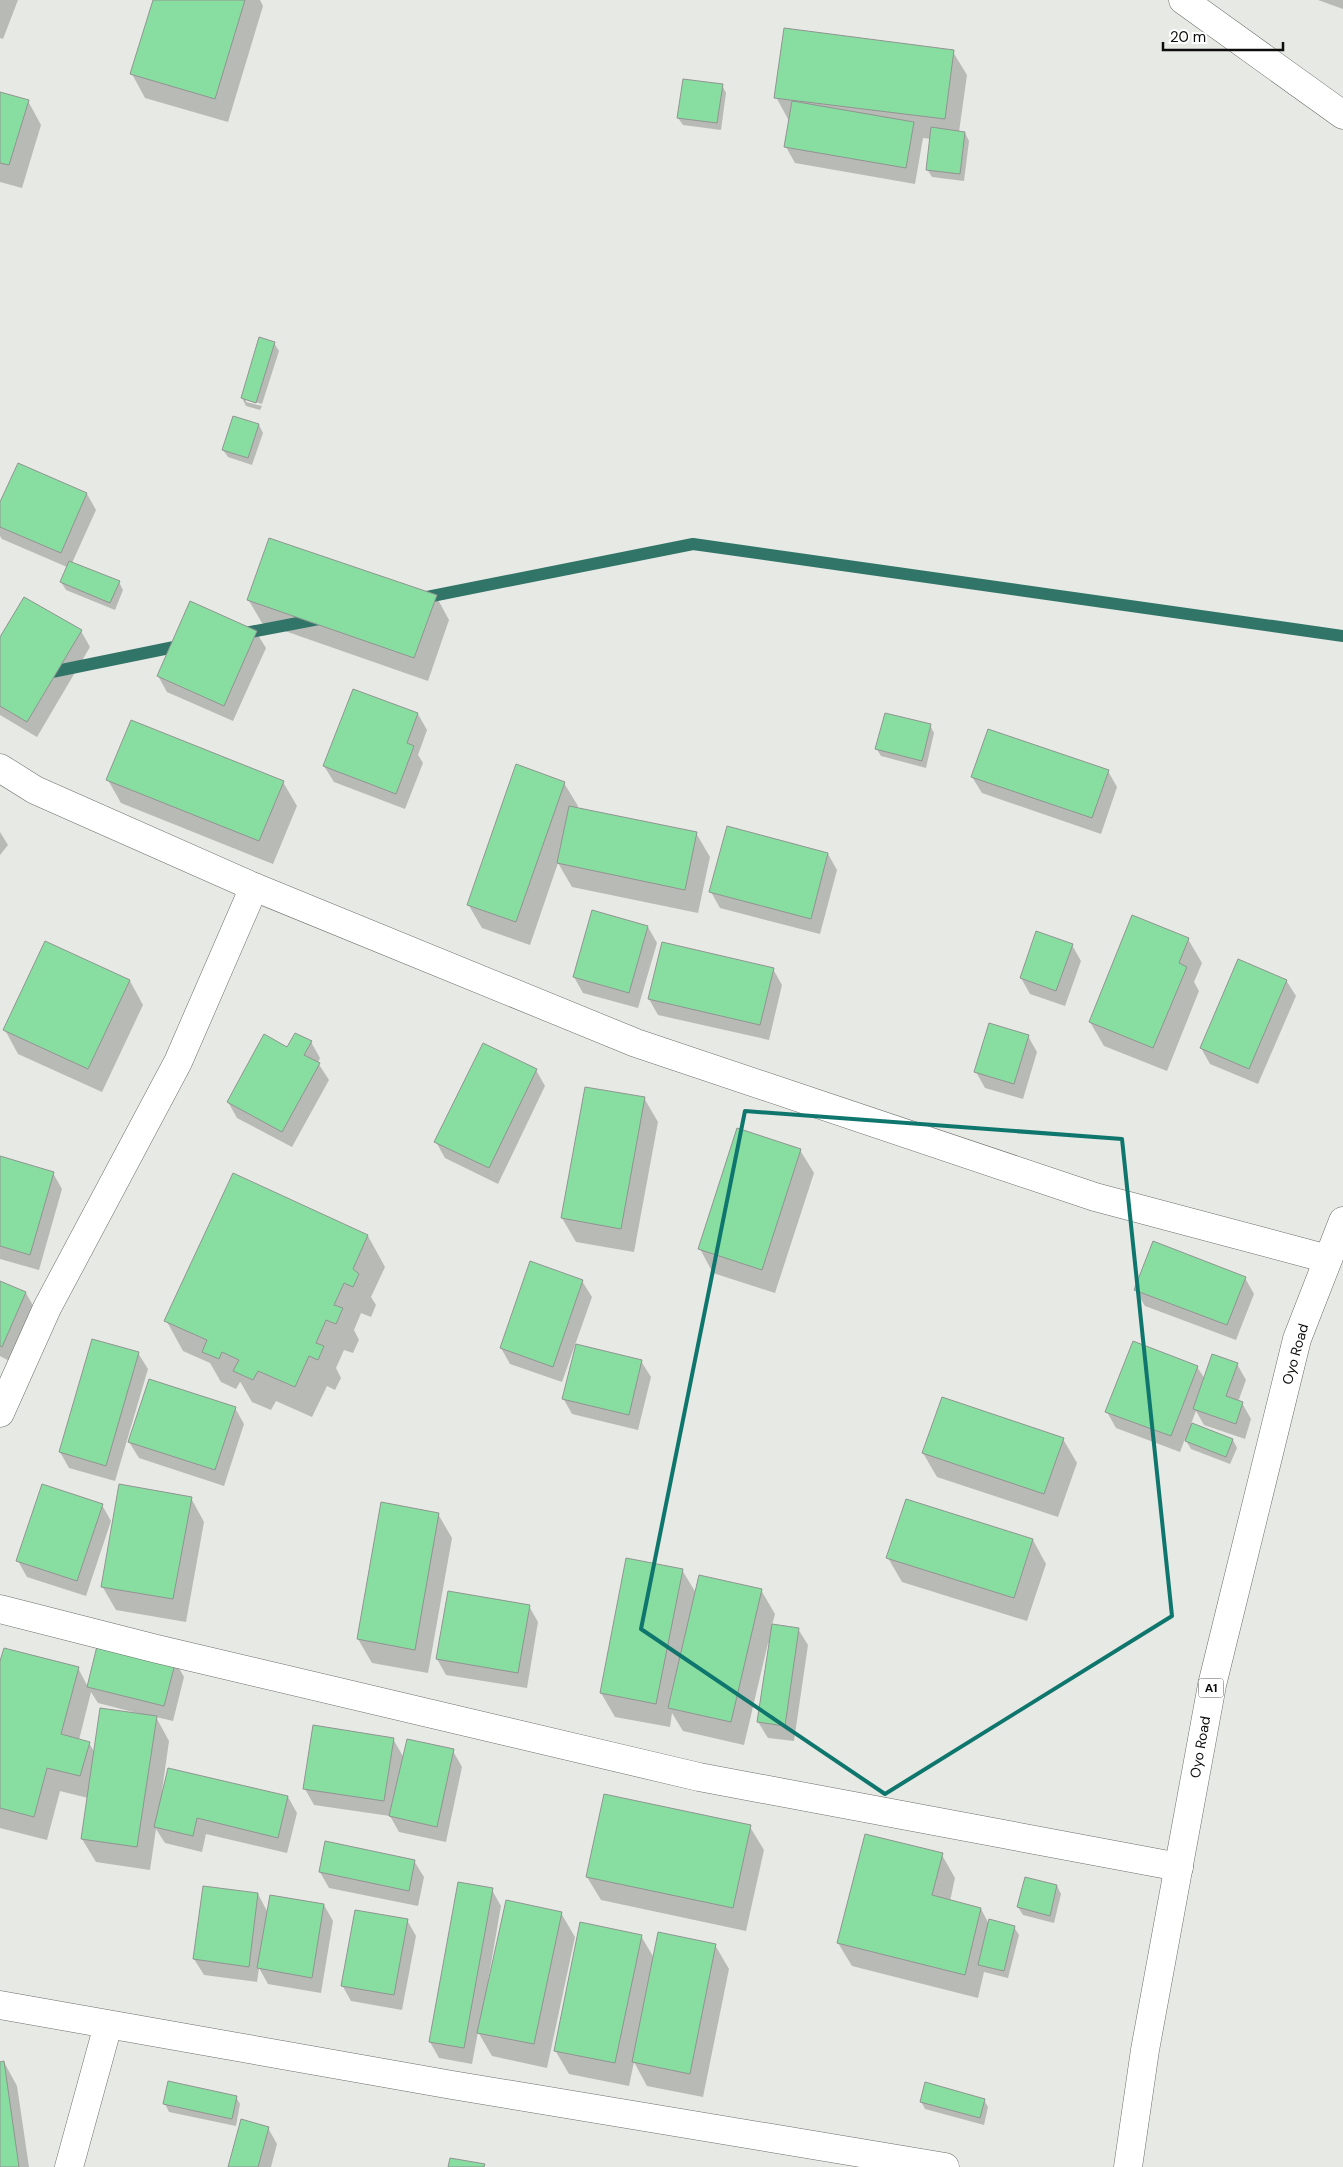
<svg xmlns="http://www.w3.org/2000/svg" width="1343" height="2167" viewBox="0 0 1343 2167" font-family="'DM Sans',sans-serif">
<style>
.shadow{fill:#0003;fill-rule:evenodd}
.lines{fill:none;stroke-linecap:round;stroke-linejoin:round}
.stream{stroke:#317569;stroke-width:12}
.building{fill:#88dea1;stroke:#909491}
.minor-casing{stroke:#6c6e6a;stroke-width:29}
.trunk-casing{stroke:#6c6e6a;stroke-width:29}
.minor{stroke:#fff;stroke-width:28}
.trunk{stroke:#fff;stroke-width:28}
.marked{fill:none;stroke:#0f766e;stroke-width:4;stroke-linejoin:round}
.labels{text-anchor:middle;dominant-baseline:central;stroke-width:5;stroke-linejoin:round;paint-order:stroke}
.shield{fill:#fff;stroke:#565655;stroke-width:1}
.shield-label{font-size:12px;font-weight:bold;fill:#0d0d0c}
.street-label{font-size:14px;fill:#0d0d0c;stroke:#fff}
</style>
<rect width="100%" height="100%" fill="#e7e9e4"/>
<!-- shadow -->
<g class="shadow">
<polygon points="0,0 18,0 3,39 0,38"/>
<polygon points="154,0 260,0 263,6 228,122 145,98 132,74"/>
<polygon points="1318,0 1343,0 1343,9"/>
<polygon points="953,52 967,75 959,132 965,133 969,141 964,181 932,177 927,169 931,139 923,138 915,184 795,163 786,147 789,121 776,97"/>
<polygon points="722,85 726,93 721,130 683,125 678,118"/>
<polygon points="0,93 28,101 41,125 22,188 0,182"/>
<polygon points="274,343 279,351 262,404 246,399 246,402 262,406 260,410 246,406 242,398"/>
<polygon points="234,417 259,425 263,433 252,465 228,457 223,450"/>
<polygon points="87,494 96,510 72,563 119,582 123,590 115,610 66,590 61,582 67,567 2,539 0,536 0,506"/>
<polygon points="436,596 449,620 428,681 262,623 248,599"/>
<polygon points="81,631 90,647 37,737 0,715 0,639"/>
<polygon points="256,632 266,648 233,721 167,692 158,676"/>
<polygon points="354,691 418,714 427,730 418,755 423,763 405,809 334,782 324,766"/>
<polygon points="930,725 934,733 926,768 881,756 876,748"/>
<polygon points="1108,771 1117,787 1101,834 982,793 972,777"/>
<polygon points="108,780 283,782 297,806 273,864 121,803"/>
<polygon points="564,783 578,806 577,809 696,833 710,857 698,913 572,887 558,863 530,945 482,928 468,904"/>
<polygon points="0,832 8,845 0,855"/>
<polygon points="828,854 837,870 820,934 720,908 711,892"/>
<polygon points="648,927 657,943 638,1008 583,993 574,977"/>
<polygon points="1188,939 1202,963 1194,982 1199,991 1167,1071 1104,1046 1090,1022"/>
<polygon points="45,942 130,981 143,1005 102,1092 18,1054 5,1030"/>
<polygon points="1072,945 1081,961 1065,1006 1030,994 1021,978"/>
<polygon points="773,969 782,985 769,1040 658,1015 649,999"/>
<polygon points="1286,980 1296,996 1258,1084 1210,1064 1201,1048"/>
<polygon points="1028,1036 1037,1052 1023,1099 985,1088 976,1072"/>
<polygon points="311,1042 320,1058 318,1063 329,1080 292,1147 237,1118 228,1102 288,1048"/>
<polygon points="536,1070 545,1086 498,1184 445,1158 436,1142"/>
<polygon points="644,1098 658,1122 634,1252 576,1242 562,1218"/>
<polygon points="800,1150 814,1173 775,1293 713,1273 700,1249"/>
<polygon points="0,1158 53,1173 62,1189 39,1270 0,1259"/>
<polygon points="234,1174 368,1236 385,1267 371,1297 376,1305 371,1317 361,1313 354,1330 359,1340 353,1353 344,1350 336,1368 341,1378 335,1390 327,1386 312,1417 276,1401 271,1410 252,1402 241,1383 240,1382 236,1389 221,1382 210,1363 183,1351 166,1320"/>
<polygon points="1245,1278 1254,1294 1236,1340 1145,1306 1135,1290"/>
<polygon points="582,1281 592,1297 575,1345 641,1361 651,1377 638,1430 572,1414 563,1398 577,1346 575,1345 562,1382 510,1364 501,1348"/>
<polygon points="0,1282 26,1293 35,1309 11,1362 0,1356"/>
<polygon points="138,1353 148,1369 115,1481 69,1468 60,1452"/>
<polygon points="1237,1364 1246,1380 1238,1402 1242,1403 1251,1419 1245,1439 1204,1425 1196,1411 1191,1424 1233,1440 1237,1448 1230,1464 1191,1449 1185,1439 1180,1452 1116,1428 1107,1412 1197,1367 1205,1379"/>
<polygon points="235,1408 244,1424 224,1486 139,1458 129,1442"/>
<polygon points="1063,1439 1077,1463 1058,1517 937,1477 923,1453"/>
<polygon points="191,1498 204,1522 186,1622 116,1610 102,1586"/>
<polygon points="102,1505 111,1521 86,1596 27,1577 18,1561"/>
<polygon points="438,1514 452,1538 428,1673 372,1663 358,1639"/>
<polygon points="1033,1540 1046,1564 1027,1621 902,1582 888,1558"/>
<polygon points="627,1559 682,1570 696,1593 761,1590 775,1614 772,1625 798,1629 808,1645 794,1741 768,1738 758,1722 770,1644 768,1643 744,1745 683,1731 672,1713 670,1727 615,1717 601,1693"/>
<polygon points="529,1606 538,1622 527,1688 446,1675 437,1659"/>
<path d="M175 1661 184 1677 173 1721 156 1717 169 1741 162 1791 288 1797 297 1813 287 1853 206 1834 202 1852 165 1843 156 1829 150 1870 96 1862 82 1839 88 1798 60 1791 47 1840 0 1828V1666L78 1668 88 1687ZM91 1692 98 1703 137 1713 95 1753 89 1743 79 1740Z"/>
<polygon points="393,1739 404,1758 453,1751 462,1767 446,1842 399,1832 390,1816 314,1805 305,1789"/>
<polygon points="750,1827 764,1850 746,1931 601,1900 587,1877"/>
<polygon points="942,1855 955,1878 950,1901 981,1909 989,1924 1014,1927 1019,1935 1008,1978 984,1972 978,1998 852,1966 838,1943"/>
<polygon points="414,1861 424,1877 418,1906 329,1888 320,1872"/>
<polygon points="1057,1886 1061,1894 1054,1923 1023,1915 1018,1907"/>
<polygon points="492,1890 501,1906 488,1981 490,1981 561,1913 575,1937 547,2068 492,2056 478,2032 472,2064 439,2058 430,2042"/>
<polygon points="258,1894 268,1913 324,1905 333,1921 321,1993 268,1984 259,1968 257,1982 204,1975 194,1959"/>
<polygon points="407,1920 416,1936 402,2010 351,2001 342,1985"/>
<polygon points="641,1936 654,1958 715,1945 729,1969 703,2097 647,2086 634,2062 629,2086 569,2074 555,2050"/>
<polygon points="4,2062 17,2086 29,2167 0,2167 0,2063"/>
<polygon points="236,2097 240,2104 236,2126 169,2112 165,2104"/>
<polygon points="984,2100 988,2107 984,2125 925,2109 921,2101"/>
<polygon points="268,2128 277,2144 271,2167 230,2167"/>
</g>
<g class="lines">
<!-- stream -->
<g class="stream">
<polyline points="422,598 693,544 1343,636"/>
<polyline points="240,634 324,618"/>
<polyline points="42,674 184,645"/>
</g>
</g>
<!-- building -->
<g class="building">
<polygon points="153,0 245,0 215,99 130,74"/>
<polygon points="784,28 954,50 945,119 774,98"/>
<polygon points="683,79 723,84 717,123 677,118"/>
<polygon points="0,92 29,100 9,165 0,163"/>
<polygon points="792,101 914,122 906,168 784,147"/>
<polygon points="931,127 965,132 960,174 926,170"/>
<polygon points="259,337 275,342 256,403 241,398"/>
<polygon points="233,416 259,424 248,458 222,450"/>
<polygon points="18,463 87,493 61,553 0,527 0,502"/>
<polygon points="269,538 437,595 414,658 247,600"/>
<polygon points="69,561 120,581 110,603 60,582"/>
<polygon points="24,597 82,630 27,722 0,706 0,637"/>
<polygon points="190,601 257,631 224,706 157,676"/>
<polygon points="353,689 418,713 407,743 414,746 396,794 323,766"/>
<polygon points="885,713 931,724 922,761 875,749"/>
<polygon points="131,720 284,781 259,841 106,780"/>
<polygon points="988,729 1109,770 1092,818 971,777"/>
<polygon points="516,764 565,782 516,922 467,905"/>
<polygon points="569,806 697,832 685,890 557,863"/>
<polygon points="727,826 828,853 811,919 709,892"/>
<polygon points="592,910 648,926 629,993 573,977"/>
<polygon points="1132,915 1189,938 1179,963 1187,967 1153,1048 1089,1022"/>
<polygon points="1036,931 1073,944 1056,991 1020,978"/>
<polygon points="45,941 130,980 88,1069 3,1030"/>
<polygon points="662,942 774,968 760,1025 648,999"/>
<polygon points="1238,959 1287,980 1249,1069 1200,1048"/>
<polygon points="989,1023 1029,1035 1014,1084 974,1072"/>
<polygon points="295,1033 312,1041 304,1055 320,1063 282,1132 227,1102 264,1034 287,1047"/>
<polygon points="483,1043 537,1069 489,1168 434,1142"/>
<polygon points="585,1087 645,1097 621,1229 561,1218"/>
<polygon points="737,1128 801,1149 762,1270 698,1249"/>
<polygon points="0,1156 54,1172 30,1255 0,1246"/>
<polygon points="233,1173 368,1235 353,1269 359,1274 353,1287 344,1283 334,1305 343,1308 336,1324 326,1320 316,1343 324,1346 318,1360 309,1356 295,1387 258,1371 253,1380 233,1371 239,1360 222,1352 219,1359 202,1352 207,1340 164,1321"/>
<polygon points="1153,1241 1246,1277 1227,1325 1134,1290"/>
<polygon points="530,1261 583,1280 553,1367 500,1348"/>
<polygon points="0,1281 26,1292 2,1347 0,1346"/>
<polygon points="92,1339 139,1352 106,1466 59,1452"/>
<polygon points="1133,1341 1198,1366 1171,1436 1105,1412"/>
<polygon points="576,1344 642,1360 629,1415 562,1399"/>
<polygon points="1212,1354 1238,1363 1226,1396 1243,1402 1236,1424 1193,1409"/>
<polygon points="149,1379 236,1407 215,1470 128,1442"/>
<polygon points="942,1397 1064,1438 1044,1494 922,1453"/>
<polygon points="1192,1423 1233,1439 1226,1457 1185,1441"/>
<polygon points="42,1484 103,1504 77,1581 16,1561"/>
<polygon points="119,1484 192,1497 173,1599 101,1587"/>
<polygon points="906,1499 1033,1539 1014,1598 886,1558"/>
<polygon points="381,1502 439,1513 415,1650 357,1639"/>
<polygon points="626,1558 683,1569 656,1704 600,1693"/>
<polygon points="699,1575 762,1589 731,1722 668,1708"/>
<polygon points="448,1591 530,1605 518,1673 436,1659"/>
<polygon points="772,1624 799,1628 785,1726 757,1722"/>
<polygon points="98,1642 176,1660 164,1706 87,1687"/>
<polygon points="4,1648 79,1667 61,1734 90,1742 80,1776 47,1768 34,1817 0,1808 0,1661"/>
<polygon points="100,1708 157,1716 137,1847 81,1839"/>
<polygon points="313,1725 394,1738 384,1801 303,1789"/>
<polygon points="407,1739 454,1749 437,1827 389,1816"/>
<polygon points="168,1768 288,1796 278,1838 197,1818 193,1836 154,1827"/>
<polygon points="604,1794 751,1825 733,1908 586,1877"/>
<polygon points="865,1834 943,1853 932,1895 981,1908 965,1975 837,1943"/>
<polygon points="325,1841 415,1860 409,1891 319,1872"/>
<polygon points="1025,1877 1057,1885 1050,1916 1017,1907"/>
<polygon points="458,1882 493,1888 464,2048 429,2042"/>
<polygon points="203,1886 258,1893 249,1967 193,1959"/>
<polygon points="270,1895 324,1904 312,1978 257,1968"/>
<polygon points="506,1900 562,1912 534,2044 477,2033"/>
<polygon points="355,1910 408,1919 394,1995 341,1986"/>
<polygon points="989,1919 1015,1926 1004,1971 978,1965"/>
<polygon points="580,1922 642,1935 615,2063 554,2051"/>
<polygon points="658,1932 716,1944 690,2074 632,2062"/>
<polygon points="4,2061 19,2167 0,2167 0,2062"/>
<polygon points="168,2081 237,2096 232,2119 163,2104"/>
<polygon points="925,2082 985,2099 980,2118 920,2102"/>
<polygon points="241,2119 269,2127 258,2167 228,2167"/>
<polygon points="450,2158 485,2164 484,2167 448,2167"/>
</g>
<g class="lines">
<defs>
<g id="minor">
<polyline points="1183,0 1343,115"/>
<polyline points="0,768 35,790 254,887 636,1043 1095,1197 1328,1259"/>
<polyline points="0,1413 47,1308 178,1062 254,887"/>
<polyline points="0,1609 157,1649 699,1777 1179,1867"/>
<polyline points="0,2005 452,2085 945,2167"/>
<polyline points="69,2167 108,2025"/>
</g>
<polyline id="trunk" points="1128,2167 1145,2050 1212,1685 1297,1339 1343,1221"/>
</defs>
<!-- minor casing -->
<use href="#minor" class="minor-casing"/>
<!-- trunk casing -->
<use href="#trunk" class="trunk-casing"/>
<!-- minor -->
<use href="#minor" class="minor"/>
<!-- trunk -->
<use href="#trunk" class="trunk"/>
</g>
<!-- marked area -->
<path class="marked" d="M745 1111 1122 1139 1172 1616 885 1794 641 1629Z"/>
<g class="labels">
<!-- shield labels -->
<rect class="shield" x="1198.5" y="1678.5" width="25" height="19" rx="4"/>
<g class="shield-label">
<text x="1211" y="1688">A1</text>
</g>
<!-- street labels -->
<g class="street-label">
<text transform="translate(1295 1354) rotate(-74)">Oyo Road</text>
<text transform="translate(1200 1747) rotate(-80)">Oyo Road</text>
</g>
</g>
<!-- scale -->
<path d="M1163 42v8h120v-8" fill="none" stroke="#0d0d0c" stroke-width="2.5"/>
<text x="1170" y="42" font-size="15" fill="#0d0d0c" stroke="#ffffff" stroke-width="4" paint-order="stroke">20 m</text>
</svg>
